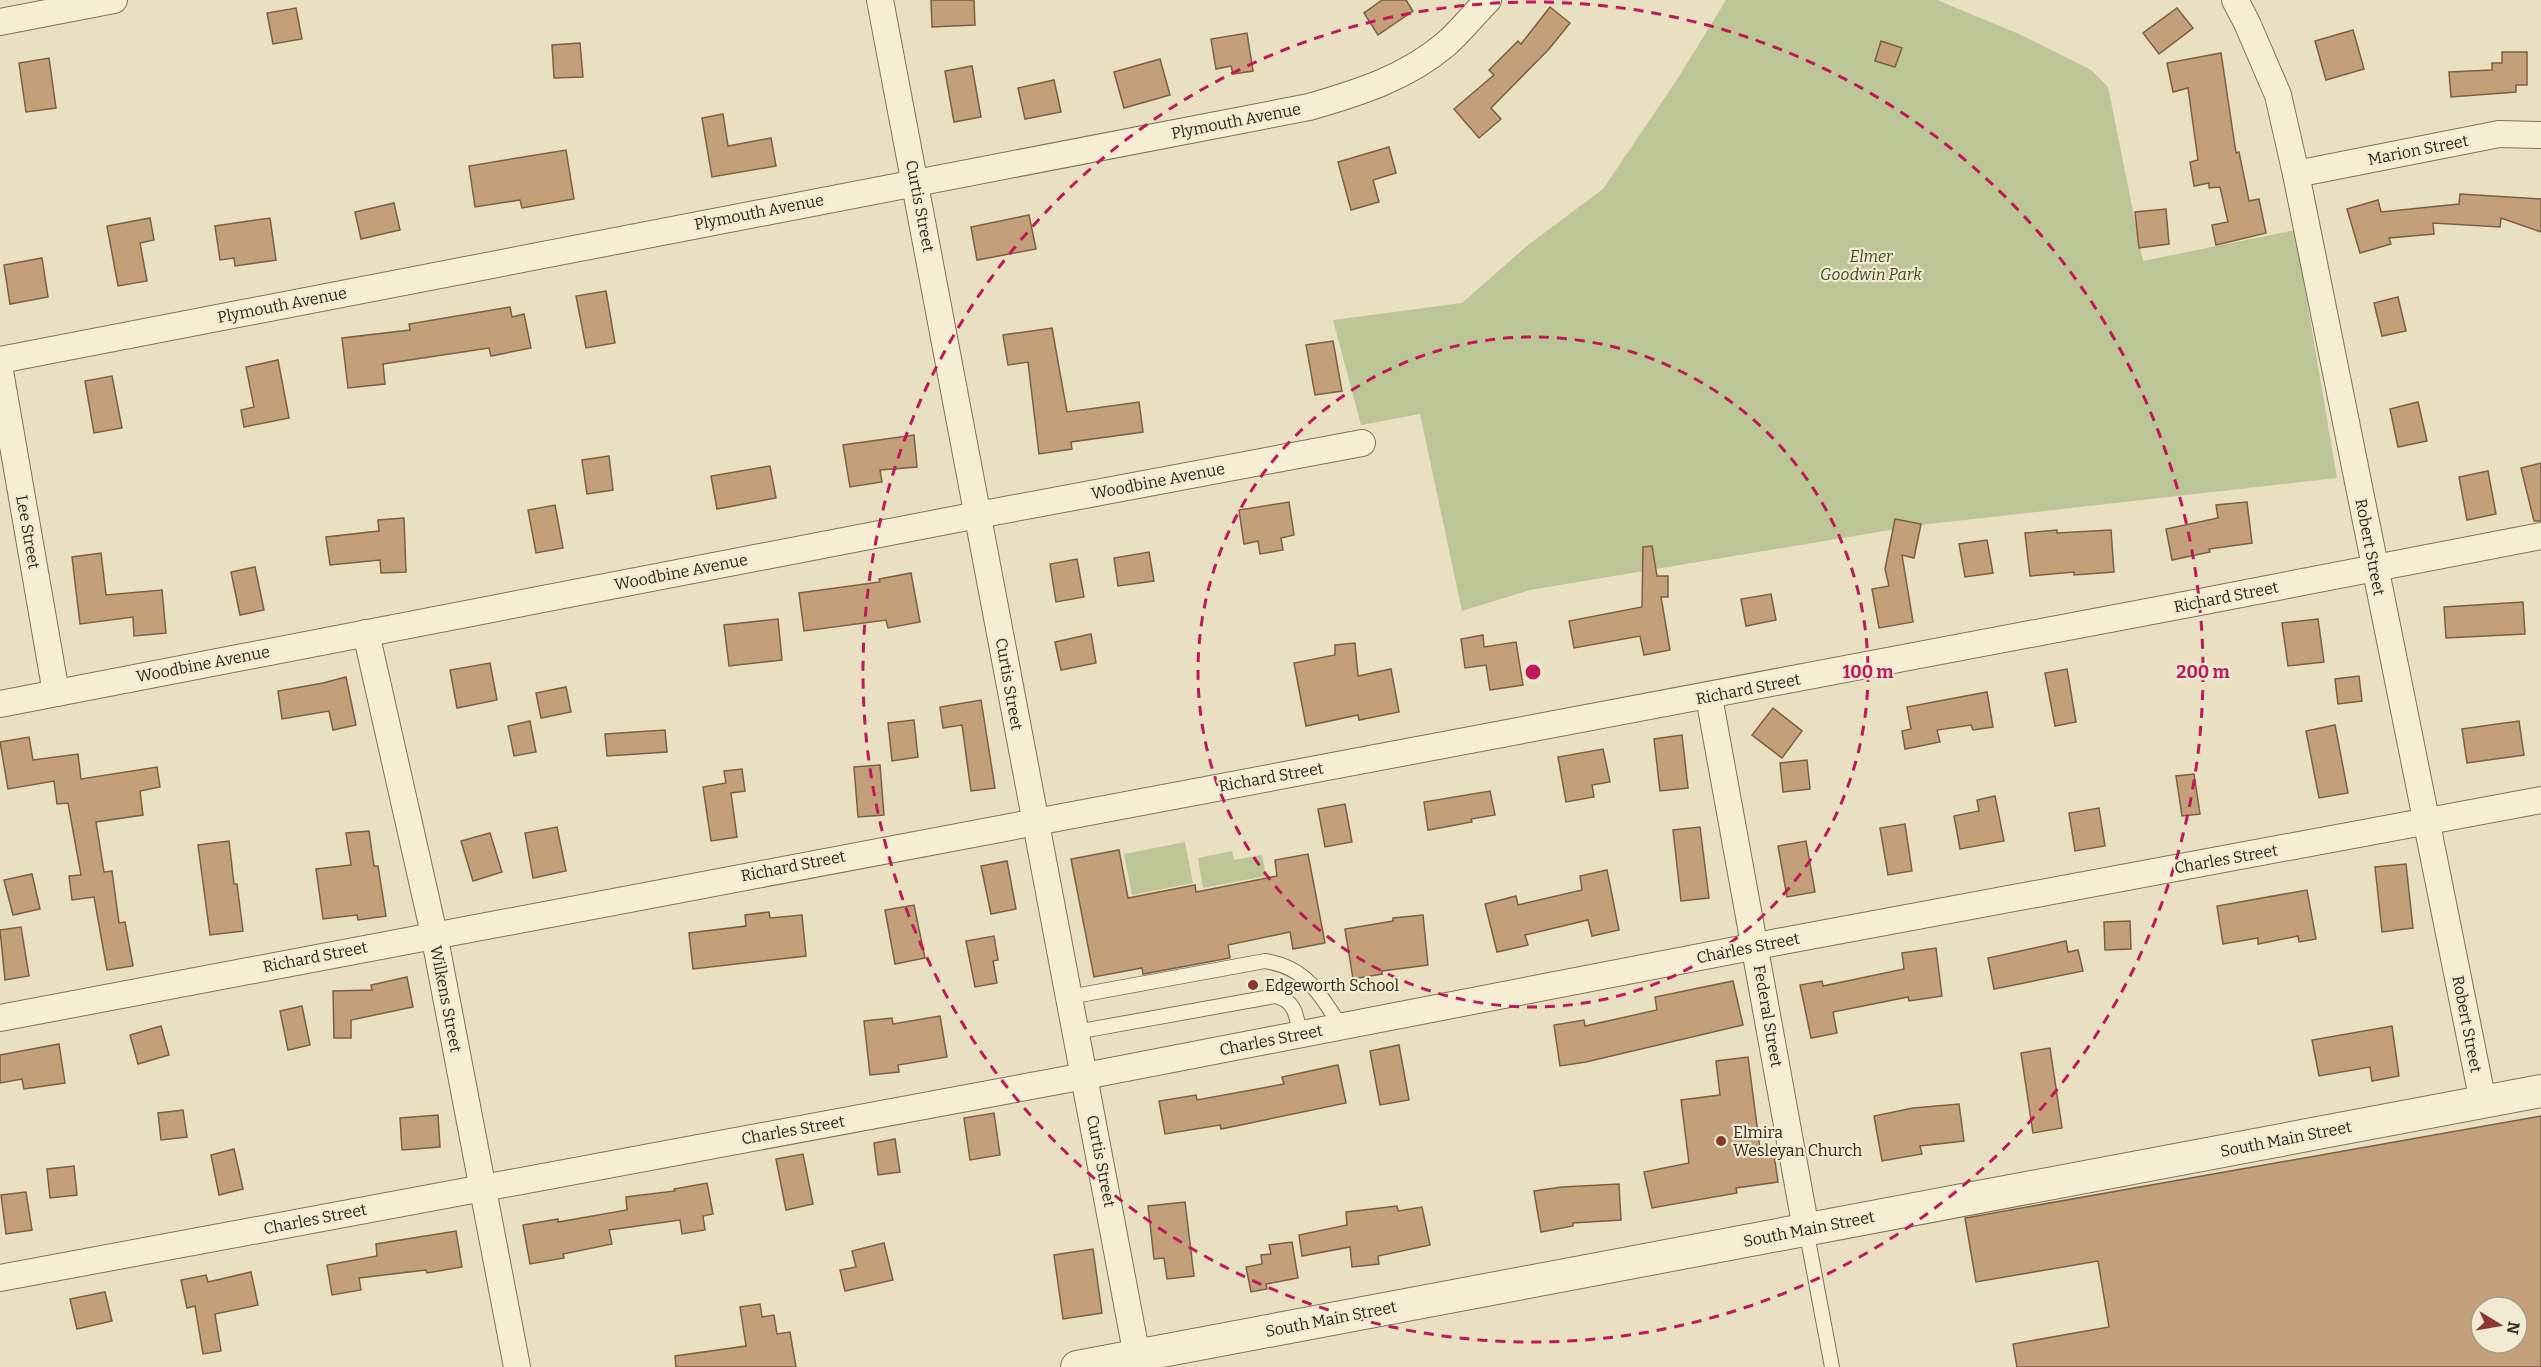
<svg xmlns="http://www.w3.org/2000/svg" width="2541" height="1367" viewBox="0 0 2541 1367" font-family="Bitter,serif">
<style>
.green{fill:#bcc596}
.building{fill:#c39f7a;stroke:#7d5f43;stroke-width:1.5;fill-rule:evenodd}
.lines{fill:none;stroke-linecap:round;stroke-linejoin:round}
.service-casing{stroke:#80725a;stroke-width:16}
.minor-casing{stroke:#80725a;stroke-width:28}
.tertiary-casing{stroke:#80725a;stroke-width:34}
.service{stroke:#f5eed3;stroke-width:14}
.minor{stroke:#f5eed3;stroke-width:26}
.tertiary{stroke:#f5eed3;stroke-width:32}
.ring{fill:none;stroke:#c2185b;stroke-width:3;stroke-dasharray:10 8}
.poi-dot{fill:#893830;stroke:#f1ead0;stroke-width:2}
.labels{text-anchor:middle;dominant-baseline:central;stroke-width:4.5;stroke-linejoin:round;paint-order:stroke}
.street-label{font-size:16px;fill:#31291d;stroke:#f1ead0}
.park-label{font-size:16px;font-style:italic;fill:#3f4c26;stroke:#f1ead0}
.poi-label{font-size:16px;fill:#31291d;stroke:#f1ead0;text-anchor:start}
.centre{fill:#c2185b;stroke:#f1ead0;stroke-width:3}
.ring-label{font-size:18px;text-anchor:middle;font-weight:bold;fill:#c2185b;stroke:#f1ead0;stroke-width:4.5;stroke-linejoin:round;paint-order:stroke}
</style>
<rect width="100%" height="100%" fill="#e9e0c1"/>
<!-- green -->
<g class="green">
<polygon points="1726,0 1937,0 2019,34 2091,70 2108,87 2143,261 2295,230 2337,478 1920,525 1530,590 1462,611 1420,414 1361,425 1333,320 1462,303 1528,245 1603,189 1678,78"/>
<polygon points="1185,842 1193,883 1132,895 1124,854"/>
<polygon points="1232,851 1234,860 1262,855 1266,876 1203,888 1198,858"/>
</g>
<!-- building -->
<g class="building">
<polygon points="931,0 974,0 975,25 932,27"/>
<polygon points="1382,0 1406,0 1413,11 1378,35 1364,13"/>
<polygon points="1550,7 1570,23 1549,49 1491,108 1501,119 1479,138 1454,109 1494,75 1489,70 1518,41 1521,44"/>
<polygon points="296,8 302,39 273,44 267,13"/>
<polygon points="2177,8 2193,28 2159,54 2143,33"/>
<polygon points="2353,30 2364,69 2326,80 2315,41"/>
<polygon points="1247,33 1253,71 1233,74 1231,66 1216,69 1211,39"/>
<polygon points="1881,41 1902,48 1895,67 1875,61"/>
<polygon points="580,43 583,77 554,78 552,45"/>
<polygon points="2502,52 2527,52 2527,85 2516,85 2516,92 2451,97 2449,72 2492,70 2492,63 2502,63"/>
<polygon points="2221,53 2236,153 2239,152 2249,201 2259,199 2266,233 2216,245 2212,225 2228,222 2220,187 2209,188 2209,183 2194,186 2190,162 2198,160 2188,88 2173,92 2167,63"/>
<polygon points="49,58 56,108 26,112 19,63"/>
<polygon points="1160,59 1170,95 1124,108 1114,72"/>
<polygon points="972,66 981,117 954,122 945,71"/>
<polygon points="1054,80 1061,112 1025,119 1018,88"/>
<polygon points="723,114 728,146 771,138 776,166 712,177 702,118"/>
<polygon points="1389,147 1396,173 1373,180 1379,202 1351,210 1338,162"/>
<polygon points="566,150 574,199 522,208 520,200 475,207 469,166"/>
<polygon points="2460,194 2541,199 2541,232 2501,218 2500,227 2433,223 2434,234 2389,238 2391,244 2360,253 2347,209 2378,200 2381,212 2459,204"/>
<polygon points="394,203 400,230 361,239 355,212"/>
<polygon points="2166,209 2169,244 2139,248 2135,212"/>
<polygon points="1029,215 1036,249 977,260 971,227"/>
<polygon points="150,218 154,240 140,243 147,281 118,286 107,226"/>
<polygon points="270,218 276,260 235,266 234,258 220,260 215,226"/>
<polygon points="42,258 48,297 10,304 4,265"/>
<polygon points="606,291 615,343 586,348 576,296"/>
<polygon points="2398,297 2406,331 2382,336 2374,303"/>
<polygon points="510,307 512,317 524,314 531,348 491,356 489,348 383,364 385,384 348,388 342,338 410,330 409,324"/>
<polygon points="1052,328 1067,412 1139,402 1143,432 1071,442 1072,449 1039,454 1028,362 1008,365 1003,335"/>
<polygon points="1333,341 1342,391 1315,395 1306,345"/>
<polygon points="278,360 289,418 244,427 241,410 254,407 246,367"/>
<polygon points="112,376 122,428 94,433 85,381"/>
<polygon points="2418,402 2427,441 2398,447 2390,409"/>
<polygon points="914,435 917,467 880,470 882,482 850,487 843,445"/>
<polygon points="609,456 613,490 587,494 582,460"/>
<polygon points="2541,463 2541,521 2534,521 2521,468"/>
<polygon points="770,466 776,498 717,509 711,476"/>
<polygon points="2488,471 2496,514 2467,520 2459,477"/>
<polygon points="1289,502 1294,535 1281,538 1283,550 1260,554 1258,541 1244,544 1239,510"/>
<polygon points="2247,502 2252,543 2209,549 2210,552 2172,560 2166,529 2218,518 2216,505"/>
<polygon points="555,505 563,548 536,553 528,510"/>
<polygon points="404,518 406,572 381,573 380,560 330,565 326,537 379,531 378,520"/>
<polygon points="1895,519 1921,524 1914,558 1902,555 1913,622 1879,628 1872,589 1889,586 1885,569"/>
<polygon points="2057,530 2057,533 2111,530 2114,572 2074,575 2074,572 2030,576 2025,533"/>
<polygon points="1987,540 1993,573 1965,577 1959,544"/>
<polygon points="1652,546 1657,576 1668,576 1668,597 1661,597 1670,650 1644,655 1640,636 1574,648 1569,621 1642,607 1643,547"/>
<polygon points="1149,552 1154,581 1118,586 1114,558"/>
<polygon points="101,553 106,595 162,590 166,633 134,636 133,617 80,624 72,557"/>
<polygon points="1077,559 1084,597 1056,602 1050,564"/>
<polygon points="255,567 264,610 240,615 231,572"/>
<polygon points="911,573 920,622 888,628 886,620 804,631 799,593 880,582 879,579"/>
<polygon points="1771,594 1776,620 1746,626 1741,599"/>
<polygon points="2523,602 2525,634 2446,638 2444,607"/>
<polygon points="778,619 782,660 729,666 724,625"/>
<polygon points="2318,619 2324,662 2288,666 2282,623"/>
<polygon points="1091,634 1096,663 1061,670 1055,642"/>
<polygon points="1483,635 1484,647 1516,642 1523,685 1490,690 1486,665 1465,668 1461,639"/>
<polygon points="1355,643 1358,676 1391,669 1399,712 1359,720 1358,715 1306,726 1294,663 1335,655 1335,645"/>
<polygon points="490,663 497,700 457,708 450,670"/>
<polygon points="2067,669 2076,722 2055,726 2045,673"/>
<polygon points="2359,676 2362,701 2338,704 2335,679"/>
<polygon points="346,677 356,725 333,730 329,711 282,719 278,691 323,683"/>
<polygon points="566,687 571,712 541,718 536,693"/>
<polygon points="1987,692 1993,727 1973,730 1971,725 1937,730 1940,742 1905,749 1902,731 1911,729 1907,707"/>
<polygon points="981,700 995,788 971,791 962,725 943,728 940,707"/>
<polygon points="1773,708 1802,731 1782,758 1752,735"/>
<polygon points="914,720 918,757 892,761 888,723"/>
<polygon points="530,721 536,752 514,756 508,726"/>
<polygon points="2519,721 2524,755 2467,763 2462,729"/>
<polygon points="2335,725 2348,793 2319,798 2306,731"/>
<polygon points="665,730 667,752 607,756 605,734"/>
<polygon points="1682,735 1688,788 1660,791 1654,739"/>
<polygon points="29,737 33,760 78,754 81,779 157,767 160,787 140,791 143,815 96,822 104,872 112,871 119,923 125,922 133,966 107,970 94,897 72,900 69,876 81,875 68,803 57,804 54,781 8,789 0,742"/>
<polygon points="1603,749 1610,782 1592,785 1594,797 1566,802 1558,757"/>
<polygon points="1807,760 1810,789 1783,792 1780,763"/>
<polygon points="880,765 884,815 858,817 854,767"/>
<polygon points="742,769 745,791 731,793 737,837 711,841 703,787 726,783 724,771"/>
<polygon points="2194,774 2200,814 2182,816 2176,776"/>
<polygon points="1490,791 1495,815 1471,819 1472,822 1428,830 1424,802"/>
<polygon points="1995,796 2004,841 1960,849 1954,816 1979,811 1977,800"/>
<polygon points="1345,804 1352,842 1325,847 1318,809"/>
<polygon points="2099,808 2105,846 2075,851 2069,813"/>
<polygon points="1905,824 1912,871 1888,875 1880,828"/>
<polygon points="557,827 566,871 533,878 525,833"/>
<polygon points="1700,827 1709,898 1681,901 1673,830"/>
<polygon points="369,831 374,866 378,866 386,916 358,920 357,915 323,919 316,869 351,865 346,833"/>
<polygon points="490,833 502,872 473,881 461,841"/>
<polygon points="229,841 234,884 237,884 243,931 210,935 198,845"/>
<polygon points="1806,841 1815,892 1787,897 1778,846"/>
<polygon points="1119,850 1128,898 1195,885 1196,892 1277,876 1275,860 1308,854 1325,943 1293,949 1290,932 1228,945 1230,958 1143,974 1142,968 1094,977 1071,859"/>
<polygon points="1007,861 1016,909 991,914 981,866"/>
<polygon points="2406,864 2413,928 2382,932 2375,867"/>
<polygon points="1607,870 1619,930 1592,936 1588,920 1525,935 1528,945 1497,952 1485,904 1516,896 1518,905 1582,890 1580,876"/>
<polygon points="32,874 40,909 13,915 4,880"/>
<polygon points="2307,890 2316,939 2299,942 2298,936 2258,944 2258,938 2223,944 2217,906"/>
<polygon points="914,905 925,958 895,964 885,910"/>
<polygon points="769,912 770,918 802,915 806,956 693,969 689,933 746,926 745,915"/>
<polygon points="1423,915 1428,965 1382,971 1382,974 1353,979 1345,929 1393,921 1393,918"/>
<polygon points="2130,921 2131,949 2105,950 2104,922"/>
<polygon points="21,927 29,976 5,980 0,930"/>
<polygon points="994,936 998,960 993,961 997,983 975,987 966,941"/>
<polygon points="2066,941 2068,952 2078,950 2083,971 1994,989 1988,958"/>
<polygon points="1936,948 1942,996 1909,1001 1908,997 1833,1012 1837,1033 1811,1038 1800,985 1822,981 1823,986 1904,969 1902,953"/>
<polygon points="407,977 413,1007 351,1020 351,1038 334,1038 333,991 372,990 371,985"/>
<polygon points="1733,981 1743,1025 1586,1062 1560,1066 1554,1025 1584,1020 1585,1026 1657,1010 1655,997"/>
<polygon points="302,1006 310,1045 288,1050 280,1011"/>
<polygon points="940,1016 947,1057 898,1065 899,1072 870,1075 864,1021 892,1018 893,1024"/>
<polygon points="161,1026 169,1055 138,1064 130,1035"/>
<polygon points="2392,1026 2399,1076 2372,1081 2370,1067 2319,1076 2312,1040"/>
<polygon points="59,1044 65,1083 24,1089 22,1079 0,1083 0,1055"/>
<polygon points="1399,1045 1409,1100 1380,1105 1370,1051"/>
<polygon points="2050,1048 2062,1128 2033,1133 2021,1053"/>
<polygon points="1748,1057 1761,1156 1774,1154 1778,1182 1736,1188 1737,1193 1652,1208 1644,1172 1689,1163 1681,1100 1720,1095 1716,1061"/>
<polygon points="1338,1065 1346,1103 1221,1129 1220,1125 1165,1134 1159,1101 1196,1095 1197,1100 1284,1084 1282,1077"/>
<polygon points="1959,1104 1964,1141 1920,1146 1922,1154 1882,1161 1874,1116 1913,1108"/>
<polygon points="183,1110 187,1137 161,1140 158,1113"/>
<polygon points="994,1113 1000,1155 970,1160 964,1118"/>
<polygon points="438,1115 440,1147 402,1150 400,1118"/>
<path d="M2541 1116V1367H2017L2013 1344 2109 1327 2098 1261 1976 1282 1965 1218ZM2481 1307H2517V1343H2481Z"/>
<polygon points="895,1139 900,1172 878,1175 874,1143"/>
<polygon points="234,1149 243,1189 219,1195 211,1155"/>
<polygon points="803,1154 813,1204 786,1210 776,1159"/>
<polygon points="74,1166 77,1195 50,1198 47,1169"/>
<polygon points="707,1183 713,1214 703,1216 705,1230 682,1234 680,1220 609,1230 612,1244 563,1254 564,1258 530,1264 523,1225 558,1219 558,1222 627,1210 626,1197 675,1191 674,1189"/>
<polygon points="1619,1184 1621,1220 1573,1223 1573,1226 1541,1232 1534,1191 1562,1187"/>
<polygon points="26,1192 32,1230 6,1234 1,1195"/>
<polygon points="1185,1202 1194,1276 1167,1279 1164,1258 1154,1259 1148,1206"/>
<polygon points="1397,1206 1398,1211 1422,1207 1430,1245 1378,1256 1379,1264 1352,1267 1350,1247 1302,1256 1299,1235 1347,1225 1346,1212"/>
<polygon points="456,1231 462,1267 427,1273 426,1270 359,1278 361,1290 332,1295 327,1265 377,1256 376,1244"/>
<polygon points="1292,1242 1298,1278 1266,1284 1267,1289 1251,1292 1246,1267 1262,1264 1261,1255 1271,1254 1269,1245"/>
<polygon points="884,1243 893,1280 845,1291 840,1270 856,1267 852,1251"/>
<polygon points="1093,1249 1102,1313 1063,1319 1054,1255"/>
<polygon points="251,1272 258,1305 215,1314 221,1351 203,1354 195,1306 187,1308 181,1280 206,1275 208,1282"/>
<polygon points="105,1292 112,1321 77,1329 70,1299"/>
<polygon points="760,1304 762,1317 774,1315 777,1334 790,1332 796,1367 676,1367 675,1356 746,1346 740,1307"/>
</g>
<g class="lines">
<defs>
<g id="service">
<path d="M1069 997 1265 961C1308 968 1318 993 1341 1026"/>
<path d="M1076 1032 1275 996C1296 1001 1296 1015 1300 1034"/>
<polyline points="1806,1229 1832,1367"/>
</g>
<g id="minor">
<polyline points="880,0 1139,1367"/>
<polyline points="2235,0 2247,23 2278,95 2296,174 2483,1102"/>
<polyline points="0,22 114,0"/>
<polyline points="2296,174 2499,134 2541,135"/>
<path d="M0 360 1309 107C1358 93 1406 78 1446 44 1461 31 1474 14 1488 0"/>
<polyline points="0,371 56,693"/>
<polyline points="366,633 434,934 517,1367"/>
<polyline points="1709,697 1806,1229"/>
<polyline points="0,704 978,515 1362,443"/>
<path d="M0 1018C847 855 1695 701 2541 536"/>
<polyline points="0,1278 1085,1076 1783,941 2541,800"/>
</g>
<polyline id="tertiary" points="1077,1367 2541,1091"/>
</defs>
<!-- service casing -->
<use href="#service" class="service-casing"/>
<!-- minor casing -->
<use href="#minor" class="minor-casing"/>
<!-- tertiary casing -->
<use href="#tertiary" class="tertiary-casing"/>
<!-- service -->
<use href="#service" class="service"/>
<!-- minor -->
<use href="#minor" class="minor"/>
<!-- tertiary -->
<use href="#tertiary" class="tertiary"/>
</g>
<!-- distance rings -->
<g class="ring">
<circle cx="1533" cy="672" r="335"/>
<circle cx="1533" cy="672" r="670"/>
</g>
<!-- markers -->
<g class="poi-dot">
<circle cx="1253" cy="985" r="6"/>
<circle cx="1721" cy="1141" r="6"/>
</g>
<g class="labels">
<!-- street labels -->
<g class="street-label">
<text transform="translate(1236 121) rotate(-11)">Plymouth Avenue</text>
<text transform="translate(2418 150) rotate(-11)">Marion Street</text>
<text transform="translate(920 206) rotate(79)">Curtis Street</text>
<text transform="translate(759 212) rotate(-11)">Plymouth Avenue</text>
<text transform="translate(282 305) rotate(-11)">Plymouth Avenue</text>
<text transform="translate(1158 481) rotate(-11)">Woodbine Avenue</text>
<text transform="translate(28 532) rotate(80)">Lee Street</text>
<text transform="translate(2370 547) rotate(79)">Robert Street</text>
<text transform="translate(681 572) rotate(-11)">Woodbine Avenue</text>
<text transform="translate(2226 597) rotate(-11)">Richard Street</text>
<text transform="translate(203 664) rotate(-11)">Woodbine Avenue</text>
<text transform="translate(1009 684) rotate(80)">Curtis Street</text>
<text transform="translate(1748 689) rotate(-11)">Richard Street</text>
<text transform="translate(1271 777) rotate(-10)">Richard Street</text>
<text transform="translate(2226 859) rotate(-10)">Charles Street</text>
<text transform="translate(793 866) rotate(-11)">Richard Street</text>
<text transform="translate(1748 948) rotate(-11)">Charles Street</text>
<text transform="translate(315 957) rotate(-11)">Richard Street</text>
<text transform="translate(446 999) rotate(79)">Wilkens Street</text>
<text transform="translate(1768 1016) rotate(80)">Federal Street</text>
<text transform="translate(2467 1024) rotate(79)">Robert Street</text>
<text transform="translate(1271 1040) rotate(-11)">Charles Street</text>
<text transform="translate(793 1130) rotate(-10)">Charles Street</text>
<text transform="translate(2286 1139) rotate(-11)">South Main Street</text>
<text transform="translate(1101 1161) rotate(79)">Curtis Street</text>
<text transform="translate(315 1219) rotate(-11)">Charles Street</text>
<text transform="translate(1809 1229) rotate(-11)">South Main Street</text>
<text transform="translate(1331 1319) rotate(-11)">South Main Street</text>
</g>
<!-- park labels -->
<g class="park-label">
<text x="1871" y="256">Elmer<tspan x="1871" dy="18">Goodwin Park</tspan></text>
</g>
<!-- poi labels -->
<g class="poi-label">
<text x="1265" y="985">Edgeworth School</text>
<text x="1733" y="1132">Elmira<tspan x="1733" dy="18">Wesleyan Church</tspan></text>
</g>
</g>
<circle cx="1533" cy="672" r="9" class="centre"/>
<g class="ring-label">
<text x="1868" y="678">100 m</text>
<text x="2203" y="678">200 m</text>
</g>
<!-- north arrow -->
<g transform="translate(2499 1325) rotate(101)"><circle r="28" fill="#f1ead0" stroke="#a49d88" stroke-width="1.5"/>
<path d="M0-4.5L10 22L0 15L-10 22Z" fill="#893830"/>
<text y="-9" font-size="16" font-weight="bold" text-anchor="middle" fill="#31291d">N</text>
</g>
</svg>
